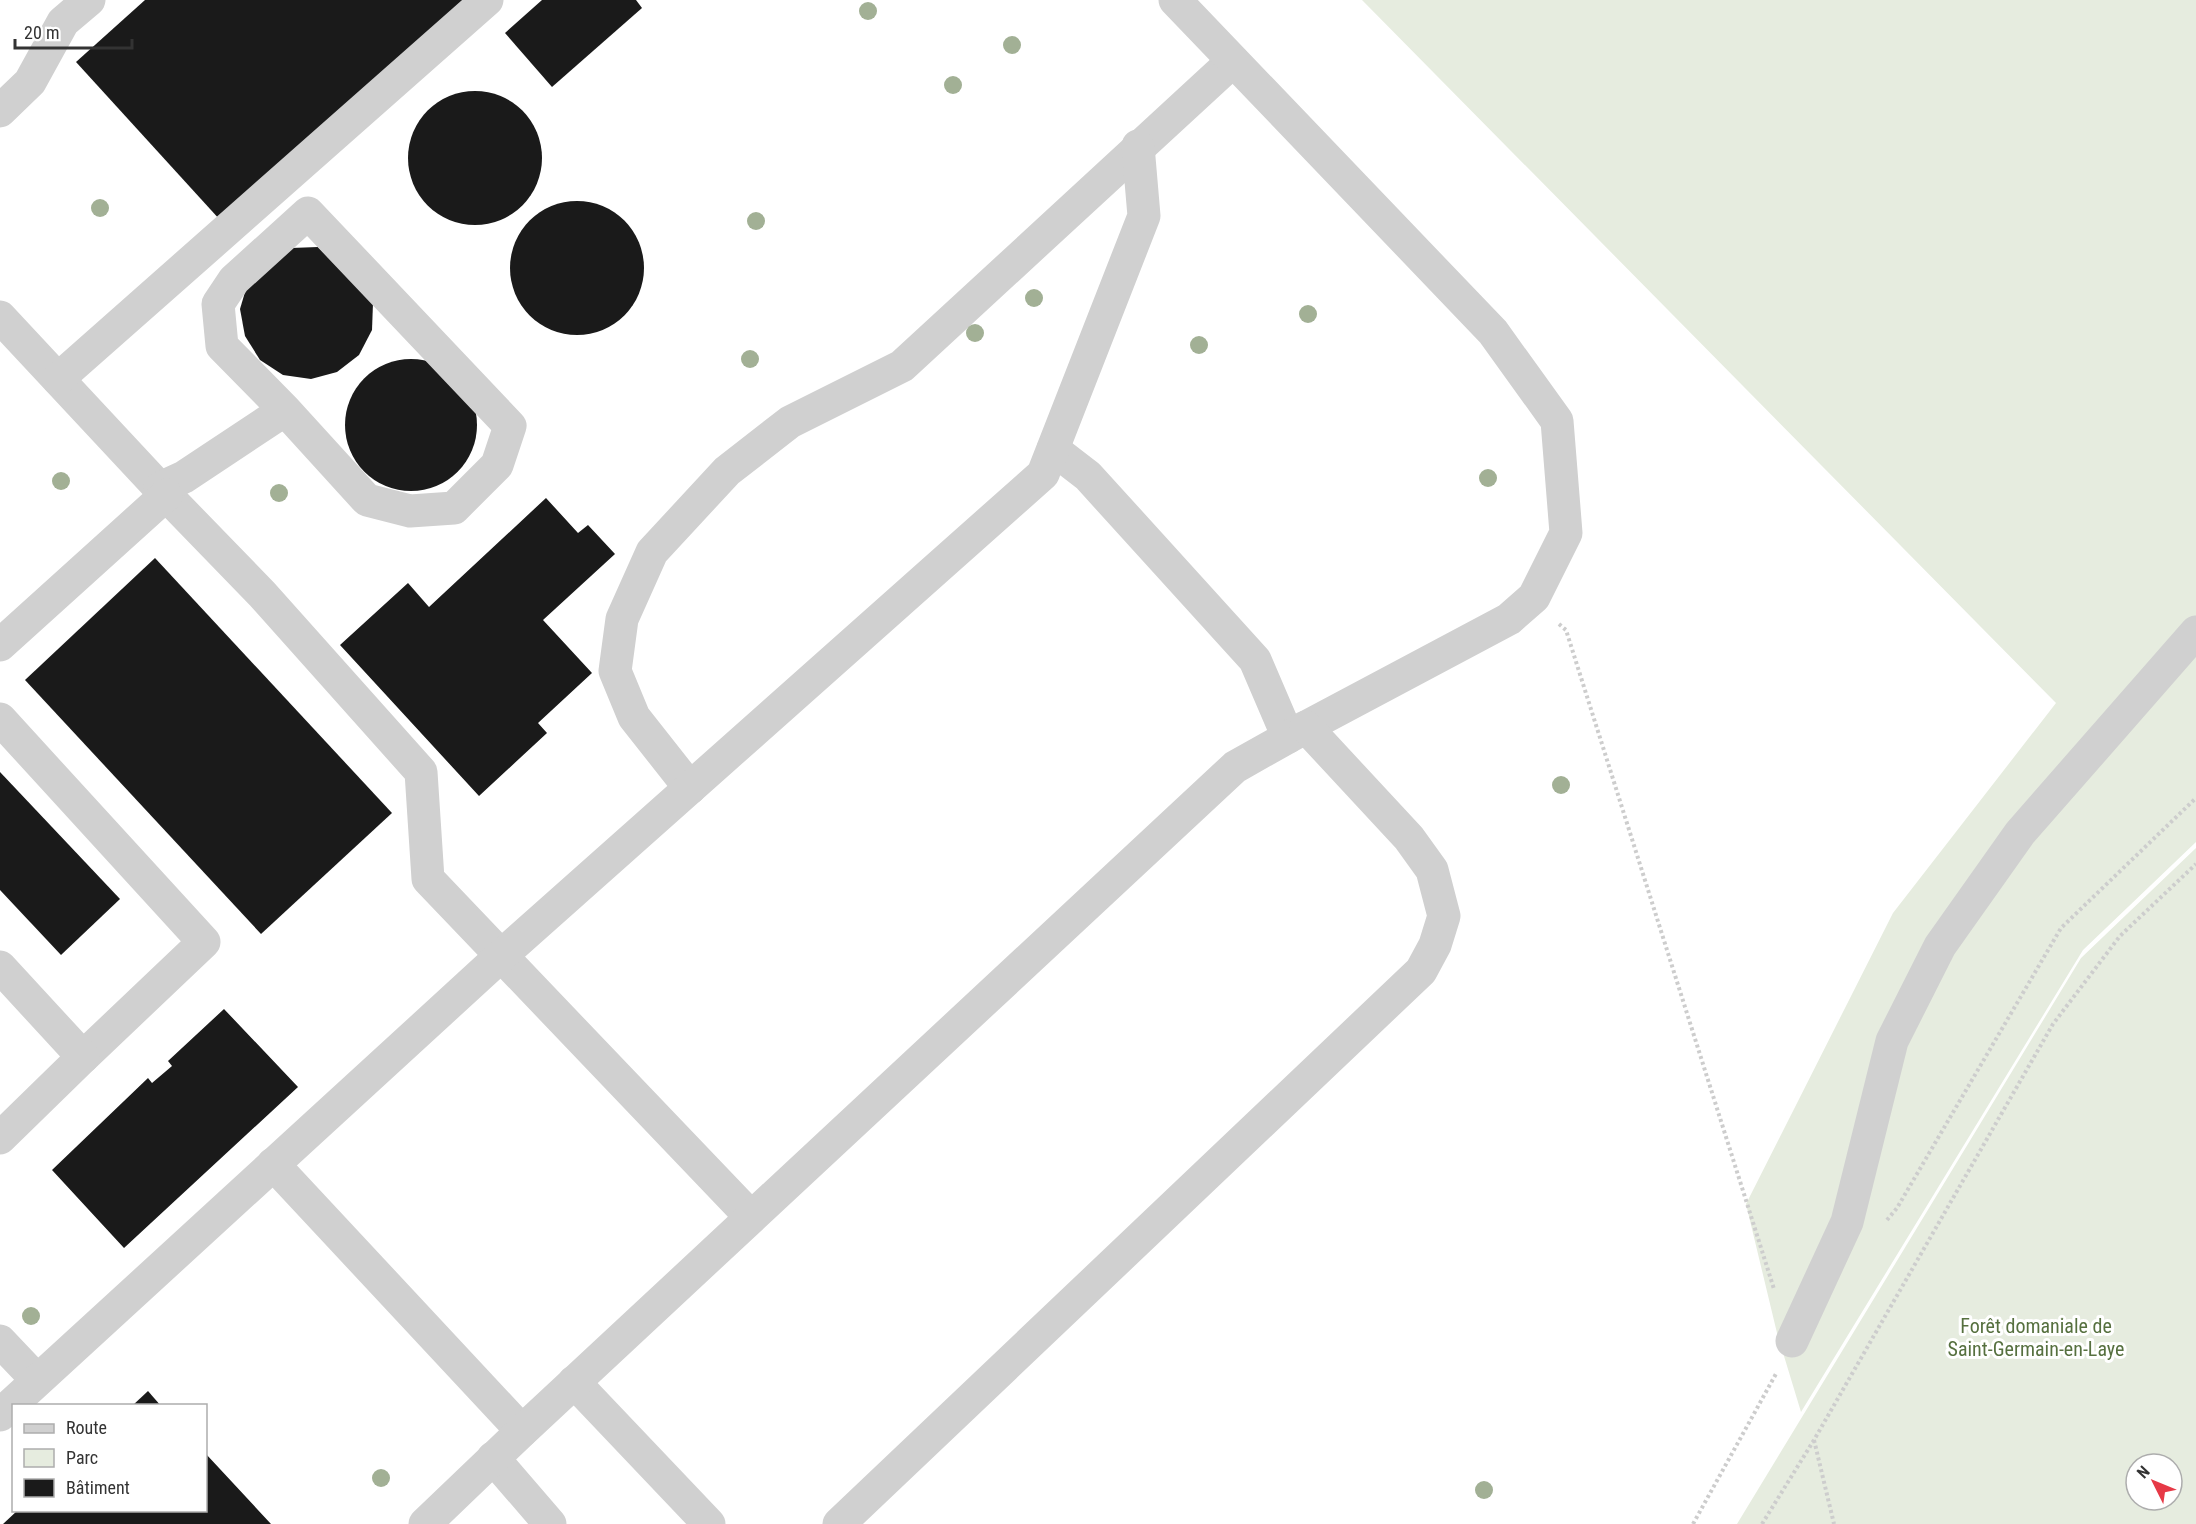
<svg xmlns="http://www.w3.org/2000/svg" width="2196" height="1524" viewBox="0 0 2196 1524" font-family="'Roboto Condensed',sans-serif">
<style>
.green{fill:#e6ecdf;fill-rule:evenodd}
.building{fill:#1a1a1a}
.lines{fill:none;stroke-linecap:round;stroke-linejoin:round}
.path{stroke:#cdcdcd;stroke-width:4;stroke-dasharray:3 3;stroke-linecap:butt}
.minor{stroke:#d0d0d0;stroke-width:33}
.tree{fill:#a2b095}
.labels{text-anchor:middle;dominant-baseline:central;stroke-width:6;stroke-linejoin:round;paint-order:stroke}
.park-label{font-size:20px;fill:#56703f;stroke:#fff}
</style>
<rect width="100%" height="100%" fill="#fff"/>
<!-- green -->
<g class="green">
<polygon points="1362,0 2196,0 2196,842 2083,950 1801,1412 1777,1333 1746,1204 1893,913 2056,703"/>
<path d="M2196 848V1524H1737L2081 958ZM2136 1464H2172V1500H2136Z"/>
</g>
<!-- building -->
<g class="building">
<polygon points="145,0 463,0 221,221 76,62"/>
<polygon points="542,0 636,0 642,8 552,87 505,33"/>
<circle cx="475" cy="158" r="67"/>
<circle cx="577" cy="268" r="67"/>
<polygon points="318,247 373,303 372,330 359,355 337,372 311,379 283,375 260,360 245,336 240,309 248,282 291,248"/>
<circle cx="411" cy="425" r="66"/>
<polygon points="546,498 578,533 588,525 615,554 543,620 592,673 538,723 547,733 479,796 340,645 408,583 429,607"/>
<polygon points="155,558 392,813 261,934 25,680"/>
<polygon points="0,772 120,899 61,955 0,890"/>
<polygon points="224,1009 298,1087 124,1248 52,1170 148,1078 152,1083 172,1066 168,1061"/>
<polygon points="148,1391 161,1406 132,1406"/>
<polygon points="206,1454 271,1524 3,1524 18,1510 206,1510"/>
</g>
<g class="lines">
<!-- path -->
<g class="path">
<polyline points="1559,624 1566,630 1774,1289"/>
<polyline points="1887,1220 1897,1208 2061,928 2196,798"/>
<polyline points="1814,1440 1834,1524"/>
<polyline points="1693,1524 1777,1372"/>
<polyline points="1762,1524 1814,1440 2053,1024 2120,936 2196,864"/>
</g>
<!-- minor -->
<g class="minor">
<polyline points="0,111 30,82 63,22 89,0"/>
<polyline points="0,317 166,495 262,594 421,772 428,879 751,1217"/>
<polyline points="58,379 487,0"/>
<polyline points="1053,449 1088,476 1255,660 1288,737"/>
<polyline points="160,488 184,477 285,410 367,500 410,511 454,508 497,465 510,426 308,213 234,280 218,304 222,346 285,410"/>
<polyline points="0,645 166,495"/>
<polyline points="0,719 204,942 83,1057"/>
<polyline points="690,788 634,717 615,671 622,619 652,552 727,471 790,422 902,366 1233,61"/>
<polyline points="0,967 83,1057 0,1138"/>
<polyline points="273,1164 522,1431"/>
<polyline points="0,1341 37,1380"/>
<polyline points="1792,1341 1847,1222 1892,1041 1940,946 2020,833 2196,632"/>
<polyline points="574,1382 709,1524"/>
<polyline points="0,1415 502,955 1043,474 1144,216 1138,146"/>
<polyline points="493,1458 550,1524"/>
<polyline points="425,1524 522,1431 1235,767 1306,727 1509,619 1534,597 1566,533 1557,421 1493,332 1175,0"/>
<polyline points="839,1524 1421,971 1435,945 1444,916 1432,870 1409,838 1306,727"/>
</g>
</g>
<!-- trees -->
<g class="tree">
<circle cx="868" cy="11" r="9"/>
<circle cx="1012" cy="45" r="9"/>
<circle cx="953" cy="85" r="9"/>
<circle cx="100" cy="208" r="9"/>
<circle cx="756" cy="221" r="9"/>
<circle cx="1034" cy="298" r="9"/>
<circle cx="1308" cy="314" r="9"/>
<circle cx="975" cy="333" r="9"/>
<circle cx="1199" cy="345" r="9"/>
<circle cx="750" cy="359" r="9"/>
<circle cx="1488" cy="478" r="9"/>
<circle cx="61" cy="481" r="9"/>
<circle cx="279" cy="493" r="9"/>
<circle cx="1561" cy="785" r="9"/>
<circle cx="31" cy="1316" r="9"/>
<circle cx="381" cy="1478" r="9"/>
<circle cx="1484" cy="1490" r="9"/>
</g>
<g class="labels">
<!-- park labels -->
<g class="park-label">
<text x="2036" y="1326">Forêt domaniale de<tspan x="2036" dy="23">Saint-Germain-en-Laye</tspan></text>
</g>
</g>
<!-- legend -->
<rect x="12" y="1404" width="195" height="108" fill="#ffffff" stroke="#adadad" stroke-width="1.5"/>
<rect x="24" y="1424" width="30" height="9" fill="#d0d0d0" stroke="#adadad" stroke-width="1.5"/>
<text x="66" y="1434" font-size="18" fill="#333333">Route</text>
<rect x="24" y="1449" width="30" height="18" fill="#e6ecdf" stroke="#adadad" stroke-width="1.5"/>
<text x="66" y="1464" font-size="18" fill="#333333">Parc</text>
<rect x="24" y="1479" width="30" height="18" fill="#1a1a1a" stroke="#adadad" stroke-width="1.5"/>
<text x="66" y="1494" font-size="18" fill="#333333">Bâtiment</text>
<!-- north arrow -->
<g transform="translate(2154 1482) rotate(313)"><circle r="28" fill="#ffffff" stroke="#adadad" stroke-width="1.5"/>
<path d="M0-4.5L10 22L0 15L-10 22Z" fill="#e63946"/>
<text y="-9" font-size="16" font-weight="bold" text-anchor="middle" fill="#333333">N</text>
</g>
<!-- scale -->
<path d="M15 39v9h117v-9" fill="none" stroke="#333333" stroke-width="3"/>
<text x="24" y="39" font-size="18" fill="#333333" stroke="#ffffff" stroke-width="4.5" paint-order="stroke">20 m</text>
</svg>
